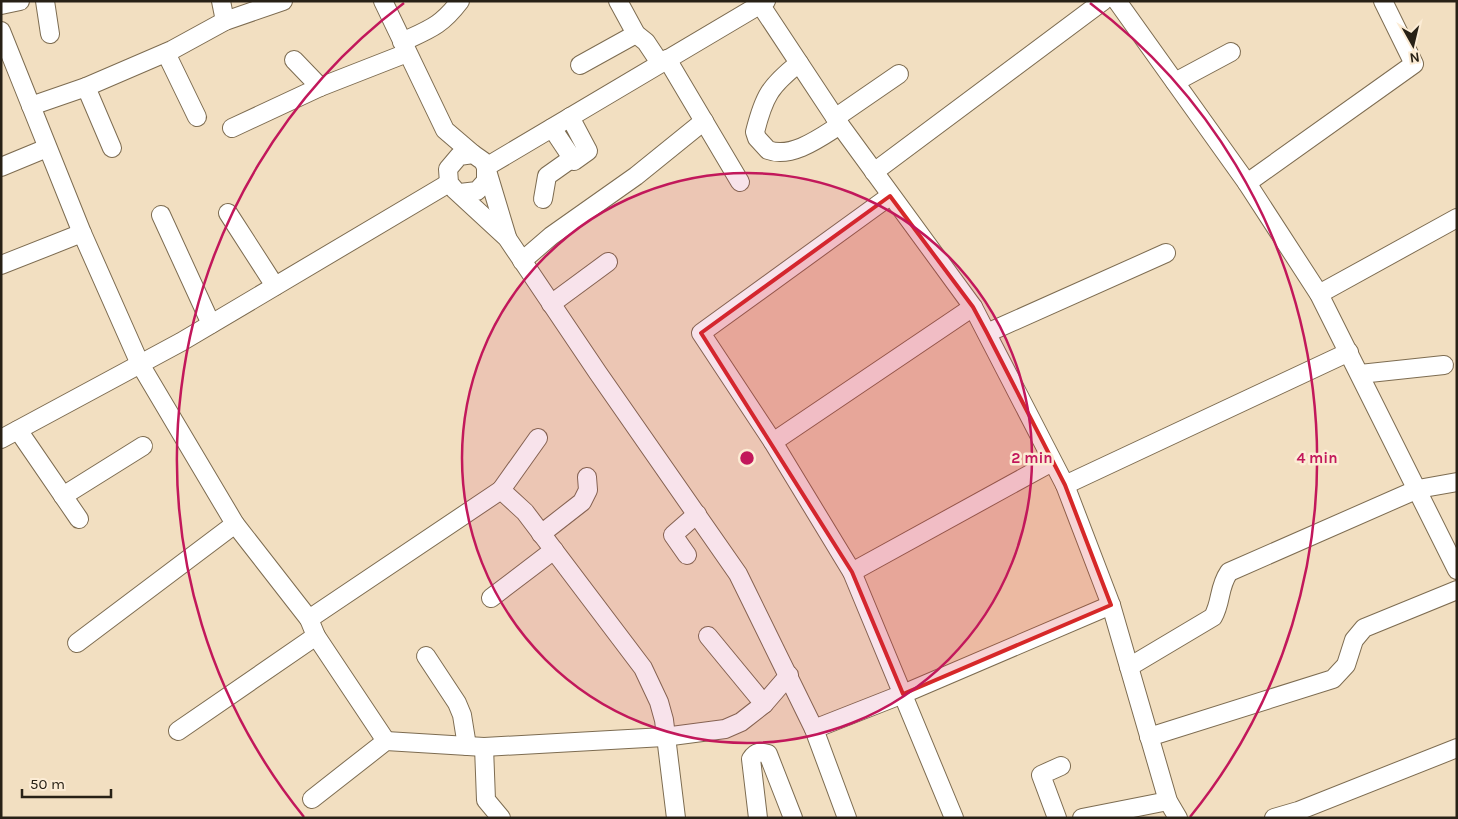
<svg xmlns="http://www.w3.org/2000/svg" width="1458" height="819" viewBox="0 0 1458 819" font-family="Karla,sans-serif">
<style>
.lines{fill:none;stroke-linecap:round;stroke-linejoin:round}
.minor-casing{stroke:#7d6c51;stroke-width:20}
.minor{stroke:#fff;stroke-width:18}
.marked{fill:#d62828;fill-opacity:0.2;stroke:#d62828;stroke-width:4;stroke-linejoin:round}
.ring{fill:none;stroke:#c2185b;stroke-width:2.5}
.centre{fill:#c2185b;stroke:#fcecd5;stroke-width:2.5}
.ring-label{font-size:15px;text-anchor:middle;font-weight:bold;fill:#c2185b;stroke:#fcecd5;stroke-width:5;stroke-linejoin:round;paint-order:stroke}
</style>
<rect width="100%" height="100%" fill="#f2dfc1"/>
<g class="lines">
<defs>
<g id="minor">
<polyline points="45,1 50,34"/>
<polyline points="221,1 225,21"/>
<polyline points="383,1 445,130 473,154"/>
<polyline points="618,1 636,34 646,42 660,63"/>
<polyline points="758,1 840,125 973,307 1065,485 1111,605 1168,801 1178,818"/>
<polyline points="1117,1 1247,183 1319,294 1457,570"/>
<polyline points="1,5 20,1"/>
<polyline points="1,31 82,233 140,364 235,524 309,619 316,636 386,741"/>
<path d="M402 42C430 29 441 26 460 1"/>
<polyline points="166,53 197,117"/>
<polyline points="667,59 740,182"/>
<polyline points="294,60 320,87 407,53"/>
<path d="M799 63C770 86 764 96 755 132L757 138 768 150C792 159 821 137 840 125"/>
<polyline points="580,65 636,34"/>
<polyline points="1175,82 1231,52"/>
<polyline points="86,87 112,148"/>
<polyline points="31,106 86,87 172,50 225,21 283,1"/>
<polyline points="835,118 899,74"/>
<polyline points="232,128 320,87"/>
<polyline points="552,128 574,161 588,151 570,117"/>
<polyline points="1,167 47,148"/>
<polyline points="486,167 766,1"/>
<polyline points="874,172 1103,1"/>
<polyline points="488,174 507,237"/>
<polyline points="1247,183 1414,64 1383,1"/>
<polyline points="460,193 477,191 486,181 486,167 483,161 473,154 459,156 448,169 449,183 455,190 507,238 598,373 738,574 814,729 847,818"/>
<polyline points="890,196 701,333 773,442 852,572 954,818"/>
<polyline points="543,199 547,176 571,159"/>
<polyline points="228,213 275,286"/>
<polyline points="161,215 211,324"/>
<polyline points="522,261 551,236 636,176 704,121"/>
<polyline points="1,265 82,233"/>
<polyline points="1319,294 1457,218"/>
<polyline points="551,304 608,262"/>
<polyline points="987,333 1166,253"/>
<polyline points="1360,374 1444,365"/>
<polyline points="18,430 79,519"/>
<polyline points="1,439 181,342 449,183"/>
<polyline points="773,442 973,307"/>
<polyline points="1065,485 1349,352"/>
<polyline points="501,490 538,438"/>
<polyline points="63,496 143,446"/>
<polyline points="541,534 582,502 588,490 587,477"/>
<polyline points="687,555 673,535 697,514"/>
<polyline points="852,572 1052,462"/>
<polyline points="491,598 554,550"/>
<polyline points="309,619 501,490 525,512 643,668 659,702 664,720 676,818"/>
<polyline points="708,636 764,704"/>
<polyline points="77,643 235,524"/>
<polyline points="426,656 457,703 462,715 467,746"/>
<path d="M1129 667 1213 617C1222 601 1218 588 1229 572L1418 489 1457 482"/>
<polyline points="814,729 903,694 1111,605"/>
<polyline points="178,731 316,636"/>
<polyline points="1149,737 1333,679 1346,665 1354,640 1364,628 1457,590"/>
<polyline points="484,747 486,800 501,818"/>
<polyline points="312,799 386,741 484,747 664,737 725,729 741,722 764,704 789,675"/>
<path d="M758 818 751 759C756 751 760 752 768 754L793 818"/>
<polyline points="1057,818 1041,775 1061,766"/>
<polyline points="1082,818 1168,801"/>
<polyline points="1274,818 1298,811 1457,748"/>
</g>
</defs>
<!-- minor casing -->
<use href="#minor" class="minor-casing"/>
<!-- minor -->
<use href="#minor" class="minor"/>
</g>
<!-- marked area -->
<path class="marked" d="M890 196 973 307 987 333 1065 485 1111 605 903 694 852 572 701 333Z"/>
<!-- distance rings -->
<circle cx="747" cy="458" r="285" fill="#c2185b" fill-opacity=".12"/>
<g class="ring">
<circle cx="747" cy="458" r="285"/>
<path d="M304 817A570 570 0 0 1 404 3M1090 3A570 570 0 0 1 1190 817"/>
</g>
<circle cx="747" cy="458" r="8" class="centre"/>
<g class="ring-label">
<text x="1032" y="463">2 min</text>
<text x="1317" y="463">4 min</text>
</g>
<!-- border -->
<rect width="1458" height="819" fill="none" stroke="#282116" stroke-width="5"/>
<!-- north arrow -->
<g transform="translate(1413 45) rotate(172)" stroke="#fcecd5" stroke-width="4" paint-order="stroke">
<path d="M0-4L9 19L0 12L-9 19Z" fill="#282116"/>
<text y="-8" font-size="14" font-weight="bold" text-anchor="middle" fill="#282116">N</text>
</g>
<!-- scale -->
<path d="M22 789v8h89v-8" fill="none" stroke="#282116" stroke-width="2.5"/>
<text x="30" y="789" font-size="15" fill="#282116" stroke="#fcecd5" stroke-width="4" paint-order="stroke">50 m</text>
</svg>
